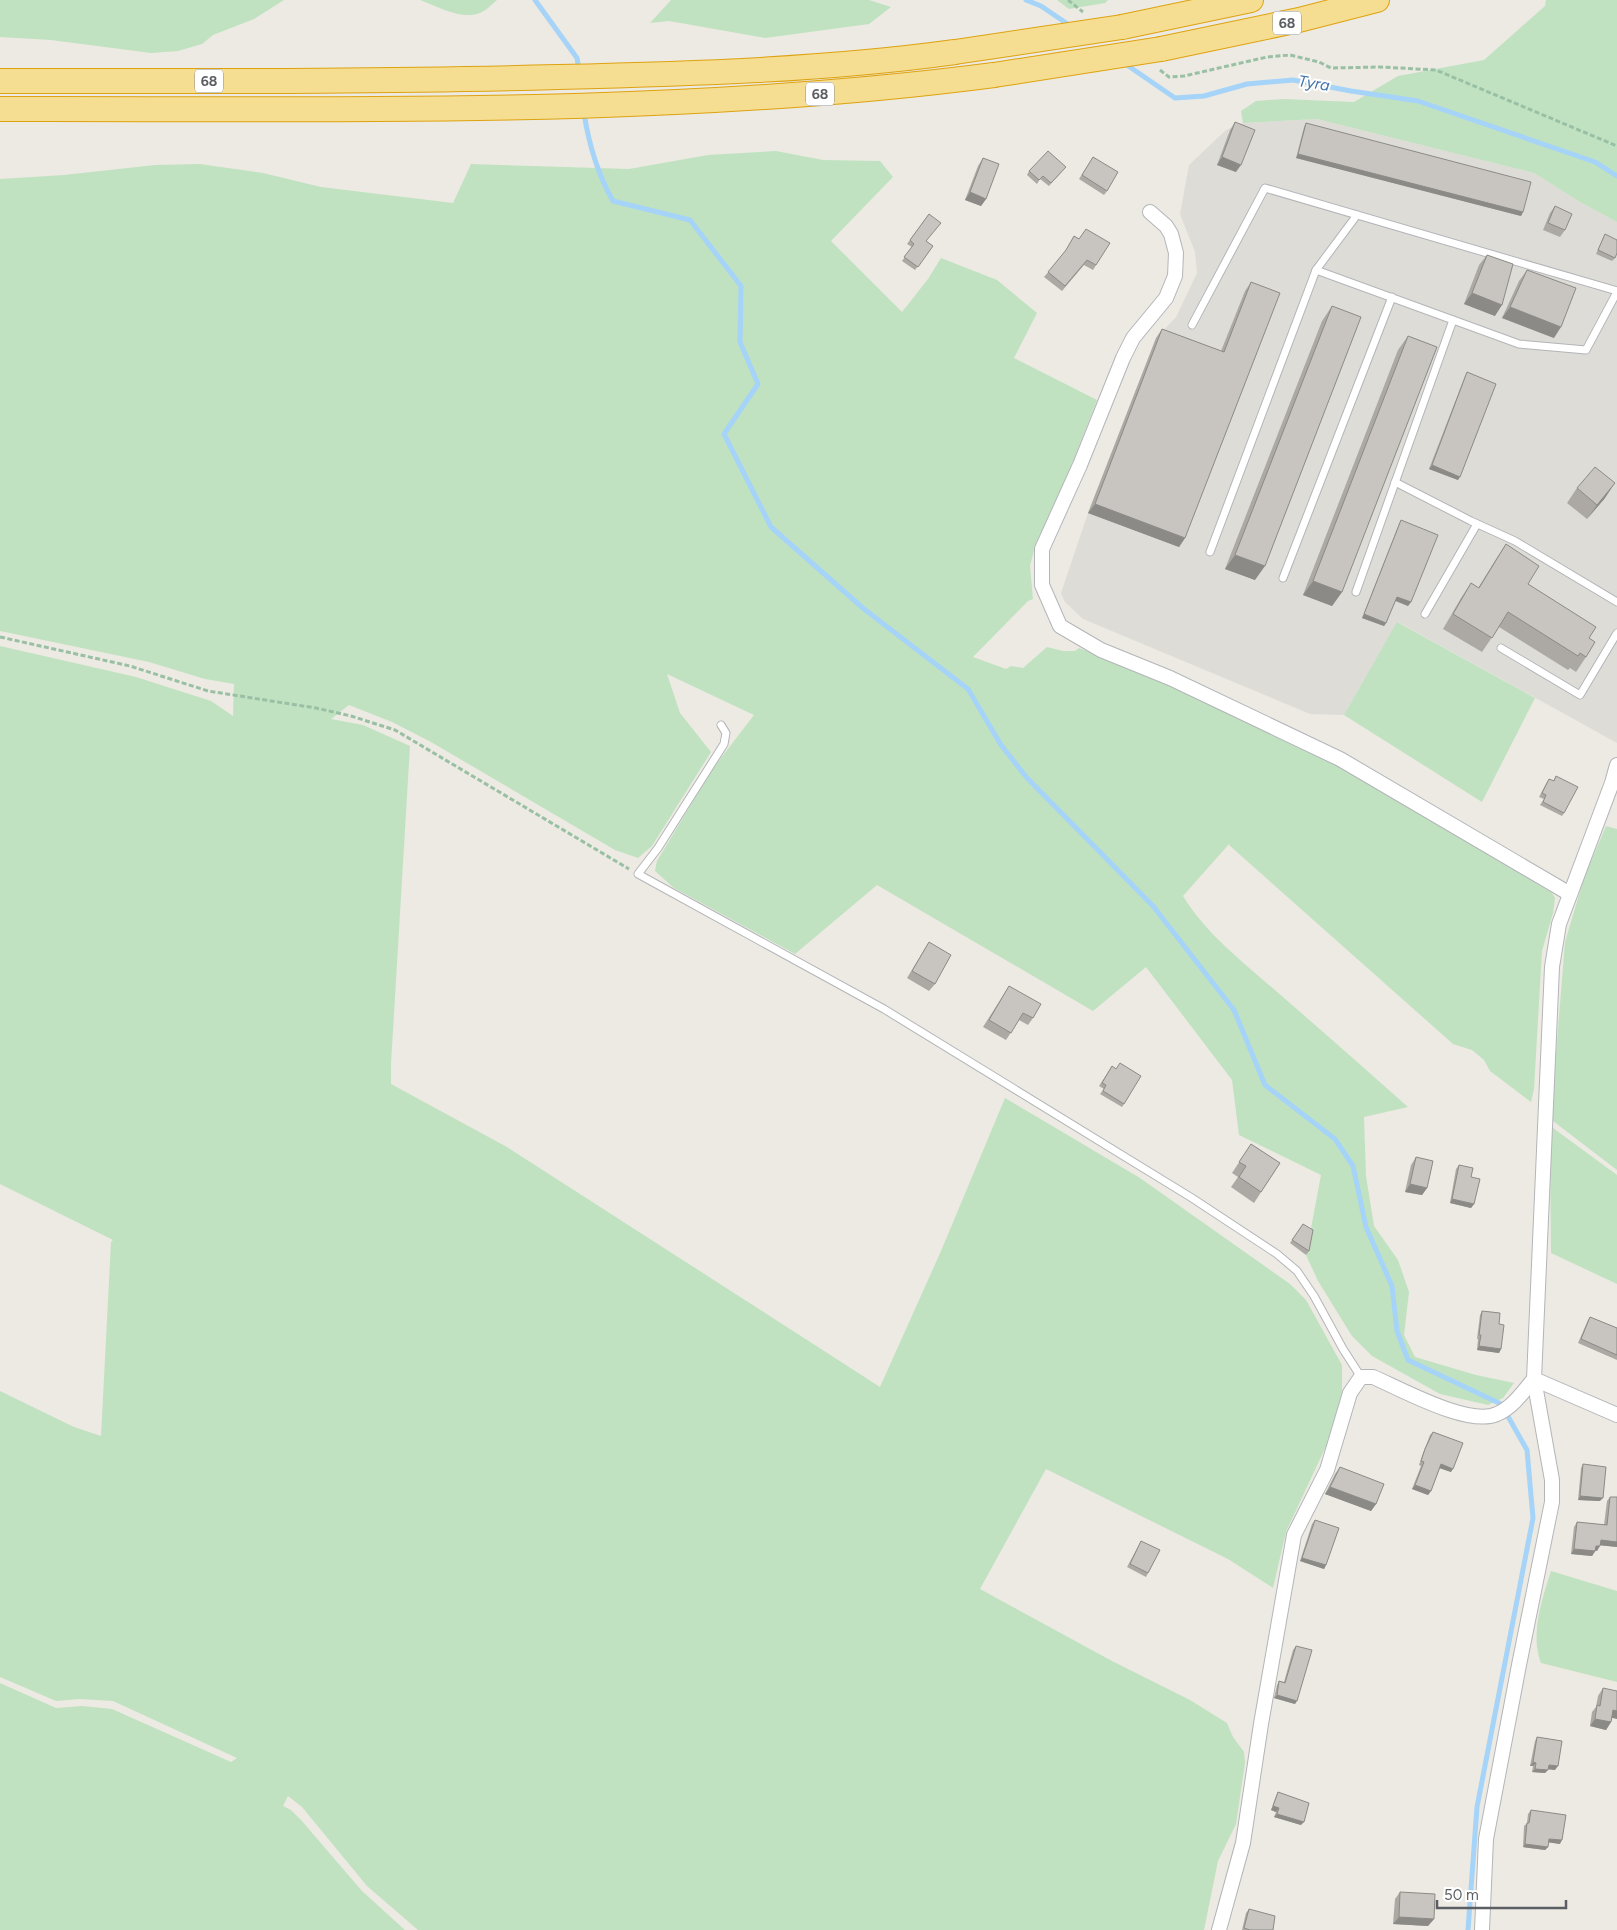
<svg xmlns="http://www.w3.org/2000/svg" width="1617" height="1930" viewBox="0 0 1617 1930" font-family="Figtree,sans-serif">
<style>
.industrial{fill:#dedcd7}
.green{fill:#c0e2c1}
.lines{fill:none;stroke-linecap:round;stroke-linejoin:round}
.stream{stroke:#a6d3f8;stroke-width:5}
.lane-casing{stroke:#b3b5b9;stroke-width:9}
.street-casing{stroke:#b3b5b9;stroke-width:16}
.highway-casing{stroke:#dea210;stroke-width:26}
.path{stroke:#99c0a5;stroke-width:3;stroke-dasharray:5 2.5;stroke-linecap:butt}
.lane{stroke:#fff;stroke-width:7}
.street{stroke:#fff;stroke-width:14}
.highway{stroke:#f5de91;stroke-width:24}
.highway-bridge-casing{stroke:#dea210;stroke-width:26;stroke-linecap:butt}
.highway-bridge{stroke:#f5de91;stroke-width:24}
.wall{fill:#aca9a5}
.shaded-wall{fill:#8c8a86}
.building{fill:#c8c5c0;stroke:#8c8a86}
.labels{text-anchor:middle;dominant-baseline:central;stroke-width:4;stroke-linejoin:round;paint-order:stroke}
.shield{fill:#fff;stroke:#8c8e91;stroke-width:1}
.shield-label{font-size:14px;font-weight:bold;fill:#5b5e62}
.water-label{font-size:16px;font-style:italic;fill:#4574a9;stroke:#fff}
</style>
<rect width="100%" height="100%" fill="#eceae2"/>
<!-- industrial -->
<polygon class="industrial" points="1317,119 1534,173 1580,202 1617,222 1617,743 1398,622 1344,715 1310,714 1083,619 1065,602 1061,593 1088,513 1156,338 1176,317 1197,273 1195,252 1180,214 1189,165 1226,130 1243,123"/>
<!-- green -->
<g class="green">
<polygon points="0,0 284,0 254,19 213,35 202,44 178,51 151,53 51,40 0,37"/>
<path d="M420 0H497C491 5 485 12 477 14 460 19 436 6 420 0Z"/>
<polygon points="671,0 869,0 891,7 869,24 765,38 669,21 650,23"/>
<polygon points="1057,0 1108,0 1105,3 1069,9"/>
<polygon points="1546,0 1617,0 1617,222 1580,202 1534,173 1317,119 1243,123 1241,111 1256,101 1284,99 1354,102 1398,76 1484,60 1545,6"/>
<path d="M776 151 823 160 880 161 893 177 831 241 902 312 928 279 941 258 997 280 1037 313 1014 358 1097 400 1068 474 1035 546 1030 566 1033 599 1028 601 973 657 1006 669 1011 666 1023 668 1047 647 1063 651H1075L1079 648 1180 687 1331 755 1552 893 1555 898 1553 913 1542 951 1534 1089 1531 1102 1490 1071 1484 1060 1472 1050 1453 1044 1229 845 1230 843 1183 896C1207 935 1242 961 1276 991 1320 1029 1364 1068 1408 1107L1364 1117 1366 1176 1374 1226 1398 1260 1409 1292 1404 1335 1415 1357 1476 1375 1514 1383 1503 1398 1488 1405 1440 1394 1372 1356 1352 1336 1318 1281 1306 1255 1321 1175 1239 1135 1232 1080 1146 967 1093 1011 877 885 795 954 674 888 655 871 657 861 711 771 754 715 667 674 680 713 711 752 652 846 638 858 615 850 431 742 392 722 349 705 331 719 363 725 410 746 391 1064V1084L507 1147 880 1387 941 1251 1005 1098 1140 1178 1290 1284 1306 1300 1342 1365V1394L1327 1444 1286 1532 1273 1588 1228 1559 1046 1469 980 1589 1112 1661 1190 1700 1227 1723 1233 1737 1244 1752 1245 1763 1236 1824 1218 1861 1204 1930H418L367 1886 302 1807 288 1796 283 1806 291 1810 301 1820 362 1891 405 1930H0V1683L56 1708 82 1706 112 1709 231 1762 237 1758 113 1701 80 1699 56 1701 0 1677V1391L74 1427 101 1436 111 1242 113 1240 0 1184V646L136 677 211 701 233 716 234 684 205 679 149 662 0 631V179L64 175 155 165 200 164 263 173 321 187 453 203 471 164 629 169 708 155Z"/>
<polygon points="1397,622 1535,698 1482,802 1344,715"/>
<polygon points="1606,826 1617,829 1617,1170 1553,1121 1552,1104 1565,942 1584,878"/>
<polygon points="1553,1128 1617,1175 1617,1284 1551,1253 1550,1144"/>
<path d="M1551 1571 1617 1591V1682L1541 1663C1530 1634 1542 1599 1551 1571Z"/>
</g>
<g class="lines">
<!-- stream -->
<g class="stream">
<polyline points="535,0 577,58 579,70"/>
<polyline points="1026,0 1041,6 1072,27"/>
<polyline points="1124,63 1175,98 1204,96 1247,84 1293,80 1351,91 1418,101 1595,162 1617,176"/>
<path d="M584 113C589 145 597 173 613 201L690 220 741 286 740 342 758 384 724 434 771 527 864 609 968 689 1001 745 1027 778 1153 906 1234 1010 1265 1085 1335 1139 1353 1166 1366 1227 1392 1286 1397 1331 1408 1360 1501 1404 1527 1450 1533 1518 1477 1807 1468 1930"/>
</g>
<defs>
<g id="lane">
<polyline points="1316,270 1519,344 1586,350 1617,292"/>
<polyline points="1192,325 1265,188 1617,291"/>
<polyline points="1395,482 1471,521 1515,541 1617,602"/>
<polyline points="1210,552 1316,270 1357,215"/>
<polyline points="1283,578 1392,297"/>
<polyline points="1356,592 1453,320"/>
<polyline points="1425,614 1477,524"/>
<polyline points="1501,648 1580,695 1617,633"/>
<polyline points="721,725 726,733 724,744 658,848 638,874 884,1009 1192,1198 1277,1254 1297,1271 1314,1296 1343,1349 1361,1377"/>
</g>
<g id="street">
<polyline points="1150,212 1166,226 1171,234 1176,253 1175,276 1166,298 1133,338 1123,358 1080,465 1042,549 1042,585 1060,626 1101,650 1170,678 1340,759 1570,894"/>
<polyline points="1534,1379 1617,1415"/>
<path d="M1219 1930 1243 1843 1261 1724 1294 1535 1327 1470 1350 1393 1361 1377H1373C1401 1389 1469 1427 1497 1414 1513 1407 1523 1392 1534 1379"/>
<polyline points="1482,1930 1486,1839 1519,1665 1552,1502 1552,1480 1534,1379 1552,967 1559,924 1612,783 1617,765"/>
</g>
<g id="highway">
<polyline points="1122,27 1251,0"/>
<polyline points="1161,49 1299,20 1377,0"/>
<path d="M0 81C186 81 372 82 558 77 690 74 824 70 955 52"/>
<path d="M0 109C331 108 664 118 994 75"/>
</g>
</defs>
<!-- lane casing -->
<use href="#lane" class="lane-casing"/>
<!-- street casing -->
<use href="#street" class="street-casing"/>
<!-- highway casing -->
<use href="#highway" class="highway-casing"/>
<!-- path -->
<g class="path">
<polyline points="1068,0 1083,12"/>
<polyline points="1160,70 1169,77 1184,76 1267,57 1290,55 1319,62 1331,68 1380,67 1436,70 1617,146"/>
<polyline points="0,637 130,666 208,691 316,708 351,716 395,730 629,869"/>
</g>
<!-- lane -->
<use href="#lane" class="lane"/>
<!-- street -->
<use href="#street" class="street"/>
<!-- highway -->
<use href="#highway" class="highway"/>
<defs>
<g id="highway-bridge">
<polyline points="955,52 1122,27"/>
<polyline points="994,75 1161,49"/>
</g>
</defs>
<!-- highway-bridge casing -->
<use href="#highway-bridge" class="highway-bridge-casing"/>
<!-- highway-bridge -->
<use href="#highway-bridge" class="highway-bridge"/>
</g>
<!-- wall -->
<g class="wall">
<polygon points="1235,122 1236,172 1217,165 1230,130"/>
<polygon points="1306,123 1523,212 1521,216 1296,158 1304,127"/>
<polygon points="1093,157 1107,191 1104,195 1079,179"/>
<polygon points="983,158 986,199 981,206 965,200 978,166"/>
<polygon points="1066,167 1049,186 1040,179 1037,184 1027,175 1029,171"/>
<polygon points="1555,206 1565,230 1560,237 1543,230 1550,213"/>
<polygon points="929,214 926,241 933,246 915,270 902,261 912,247 907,244"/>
<polygon points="1605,234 1615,258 1612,261 1596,254 1603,238"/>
<polygon points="1074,236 1096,265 1093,270 1084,265 1062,291 1044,277 1065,252"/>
<polygon points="1487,255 1495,316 1464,304 1479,265"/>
<polygon points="1527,270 1554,338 1502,318 1519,281"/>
<polygon points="1251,282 1185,538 1179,547 1088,513 1156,338 1162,329 1221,351 1245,291"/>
<polygon points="1332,306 1255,580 1225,569 1322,321"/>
<polygon points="1408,336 1342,592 1332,606 1303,595 1398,350"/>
<polygon points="1467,372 1458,480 1429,469 1465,376"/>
<polygon points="1577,488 1605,498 1587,519 1567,503"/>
<polygon points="1401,520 1411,602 1408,606 1395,601 1386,623 1384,626 1362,618 1399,524"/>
<polygon points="1506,544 1528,584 1589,638 1586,657 1576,672 1570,668 1568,670 1499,627 1482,652 1443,629 1461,598 1471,583 1478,588 1496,559"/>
<polygon points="1556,776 1564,813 1562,816 1540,805 1544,799 1539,797 1547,782 1549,779 1553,781"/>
<polygon points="929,942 935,984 929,991 907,978"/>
<polygon points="1009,986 1033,1018 1028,1025 1019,1020 1006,1040 983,1027"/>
<polygon points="1112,1066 1116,1069 1124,1104 1122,1107 1100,1094 1104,1089 1099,1086"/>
<polygon points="1251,1144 1280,1163 1254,1203 1231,1187 1238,1177 1232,1173"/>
<polygon points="1416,1157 1427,1188 1422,1195 1405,1192 1411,1165"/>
<polygon points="1459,1165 1471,1177 1474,1204 1471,1208 1450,1203 1456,1169"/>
<polygon points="1303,1224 1309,1251 1306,1255 1290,1243"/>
<polygon points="1482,1311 1499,1324 1501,1349 1499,1353 1477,1350 1478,1339 1477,1339 1480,1315"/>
<polygon points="1590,1317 1617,1328 1617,1360 1578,1343 1588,1320"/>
<polygon points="1433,1432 1451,1472 1440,1468 1431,1491 1428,1495 1412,1489 1421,1466 1419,1465 1423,1453 1430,1435"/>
<polygon points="1583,1464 1600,1501 1578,1500 1581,1468"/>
<polygon points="1340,1467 1376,1504 1371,1511 1325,1494 1335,1474"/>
<polygon points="1610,1497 1617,1497 1617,1547 1600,1545 1592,1556 1571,1554 1574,1527 1577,1522 1604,1525 1607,1501"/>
<polygon points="1315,1520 1326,1565 1324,1569 1300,1561 1312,1524"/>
<polygon points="1141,1541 1148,1573 1146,1577 1127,1567"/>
<polygon points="1296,1646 1295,1704 1274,1698 1277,1685 1279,1681 1284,1682 1293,1650"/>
<polygon points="1603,1688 1611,1722 1606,1730 1590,1726 1592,1712 1596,1707 1598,1696"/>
<polygon points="1537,1737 1555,1770 1548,1769 1545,1773 1532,1772 1533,1766 1530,1766 1535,1741"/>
<polygon points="1278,1792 1301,1825 1274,1817 1276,1812 1271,1810 1276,1796"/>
<polygon points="1531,1810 1560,1844 1548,1842 1548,1847 1545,1850 1523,1847 1524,1826 1527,1823 1528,1814"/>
<polygon points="1400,1892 1434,1919 1428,1926 1393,1924 1395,1899"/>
<polygon points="1249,1909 1273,1930 1242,1930 1246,1913"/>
</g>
<!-- shaded-wall -->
<g class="shaded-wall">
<polygon points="1298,154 1523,212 1521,216 1296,158"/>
<polygon points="1222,157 1241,165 1236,172 1217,165"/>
<polygon points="970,192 986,199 981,206 965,200"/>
<polygon points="1472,293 1502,305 1495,316 1464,304"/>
<polygon points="1510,307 1561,327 1554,338 1502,318"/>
<polygon points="1432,465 1460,477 1458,480 1429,469"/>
<polygon points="1615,483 1605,498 1587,519 1597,505"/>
<polygon points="1095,504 1185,538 1179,547 1088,513"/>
<polygon points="1235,555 1265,566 1255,580 1225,569"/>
<polygon points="1313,581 1342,592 1332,606 1303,595"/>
<polygon points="1397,597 1411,602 1408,606 1394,600"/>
<polygon points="1364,614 1386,623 1384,626 1362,618"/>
<polygon points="1410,1184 1427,1188 1422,1195 1405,1192"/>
<polygon points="1452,1199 1474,1204 1471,1208 1450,1203"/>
<polygon points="1479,1346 1501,1349 1499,1353 1477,1350"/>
<polygon points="1441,1464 1453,1469 1451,1472 1439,1468"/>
<polygon points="1415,1485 1431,1491 1428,1495 1412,1489"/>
<polygon points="1330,1487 1376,1504 1371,1511 1325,1494"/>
<polygon points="1580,1496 1603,1498 1600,1501 1578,1500"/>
<polygon points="1601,1540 1617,1542 1617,1547 1597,1545"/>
<polygon points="1596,1546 1600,1546 1597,1551 1593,1550"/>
<polygon points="1574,1549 1595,1551 1592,1556 1571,1554"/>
<polygon points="1302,1558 1326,1565 1324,1569 1300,1561"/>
<polygon points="1277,1695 1297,1701 1295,1704 1274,1698"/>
<polygon points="1613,1710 1617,1711 1617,1719 1608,1717"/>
<polygon points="1595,1719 1611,1722 1606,1730 1590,1726"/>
<polygon points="1533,1762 1536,1763 1533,1766 1530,1766"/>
<polygon points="1549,1765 1558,1766 1555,1770 1546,1769"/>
<polygon points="1535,1769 1548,1770 1545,1773 1532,1772"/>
<polygon points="1273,1806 1279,1808 1276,1812 1271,1810"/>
<polygon points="1277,1814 1304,1822 1301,1825 1274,1817"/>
<polygon points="1549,1839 1562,1840 1560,1844 1546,1842"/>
<polygon points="1525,1844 1548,1847 1545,1850 1523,1847"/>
<polygon points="1399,1917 1434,1919 1428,1926 1393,1924"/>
</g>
<!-- building -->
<g class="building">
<polygon points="1235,122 1255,130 1241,165 1222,157"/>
<polygon points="1306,123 1531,182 1523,212 1298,154"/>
<polygon points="1048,151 1066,167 1051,183 1043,176 1039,180 1029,171"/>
<polygon points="1093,157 1118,172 1107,191 1082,175"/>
<polygon points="983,158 999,164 986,199 970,192"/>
<polygon points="1555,206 1572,214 1565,230 1548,223"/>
<polygon points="929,214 941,223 926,241 933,246 918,267 904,257 914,244 910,240"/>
<polygon points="1086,229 1110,243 1096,265 1087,260 1065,286 1048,272 1066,250 1074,236 1079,239"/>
<polygon points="1605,234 1617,240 1617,253 1615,258 1598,250"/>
<polygon points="1487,255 1513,264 1502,305 1472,293"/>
<polygon points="1527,270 1576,288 1561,327 1510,307"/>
<polygon points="1251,282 1280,293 1185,538 1095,504 1162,329 1224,352"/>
<polygon points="1332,306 1361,317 1265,566 1235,555"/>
<polygon points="1408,336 1437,347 1342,592 1313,581"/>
<polygon points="1467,372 1496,384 1460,477 1432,465"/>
<polygon points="1595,467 1615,483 1597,505 1577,488"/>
<polygon points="1401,520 1438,535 1411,602 1397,597 1386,623 1364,614"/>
<polygon points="1506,544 1539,566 1528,584 1596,627 1589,638 1595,642 1586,657 1580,653 1578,656 1508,612 1492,638 1453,614 1471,583 1479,588"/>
<polygon points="1556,776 1578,787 1564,813 1543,802 1546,795 1542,793 1549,779 1554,781"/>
<polygon points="929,942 951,955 935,984 912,971"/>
<polygon points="1009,986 1041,1004 1033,1018 1023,1013 1011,1033 989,1020"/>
<polygon points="1120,1063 1141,1076 1124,1104 1103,1091 1106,1085 1102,1083 1112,1066 1116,1069"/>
<polygon points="1251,1144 1280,1163 1261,1192 1239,1177 1246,1166 1239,1162"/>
<polygon points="1416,1157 1433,1161 1427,1188 1410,1184"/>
<polygon points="1459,1165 1473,1168 1471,1177 1480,1179 1474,1204 1452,1199"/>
<polygon points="1303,1224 1313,1230 1309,1251 1292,1240"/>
<polygon points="1482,1311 1500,1313 1499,1324 1504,1325 1501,1349 1479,1346 1481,1335 1479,1335"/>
<polygon points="1590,1317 1617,1328 1617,1355 1581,1339"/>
<polygon points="1433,1432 1463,1443 1453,1469 1441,1464 1431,1491 1415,1485 1424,1462 1421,1461 1425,1449"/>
<polygon points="1583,1464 1606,1467 1603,1498 1580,1496"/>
<polygon points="1340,1467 1384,1484 1376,1504 1330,1487"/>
<polygon points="1610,1497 1617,1497 1617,1542 1601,1540 1600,1546 1596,1546 1595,1551 1574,1549 1577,1522 1607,1525"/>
<polygon points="1315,1520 1339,1528 1326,1565 1302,1558"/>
<polygon points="1141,1541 1160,1550 1148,1573 1130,1564"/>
<polygon points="1296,1646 1312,1650 1297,1701 1277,1695 1279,1681 1285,1683"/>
<polygon points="1603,1688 1617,1691 1617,1711 1613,1710 1611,1722 1595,1719 1597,1705 1600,1706"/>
<polygon points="1537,1737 1562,1741 1558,1766 1549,1765 1548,1770 1535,1769 1536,1763 1533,1762"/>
<polygon points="1278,1792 1309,1803 1304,1822 1277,1814 1279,1808 1273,1806"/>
<polygon points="1531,1810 1566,1815 1562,1840 1549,1839 1548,1847 1525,1844 1527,1823 1529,1823"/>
<polygon points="1400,1892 1435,1894 1434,1919 1399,1917"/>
<polygon points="1249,1909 1275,1916 1273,1930 1250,1930 1244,1928"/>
</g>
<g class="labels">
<!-- shield labels -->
<g class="shield">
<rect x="1273" y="11.5" width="28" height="23" rx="4"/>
<rect x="195" y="69.5" width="28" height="23" rx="4"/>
<rect x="806" y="82.5" width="28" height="23" rx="4"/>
</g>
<g class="shield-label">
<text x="1287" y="23">68</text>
<text x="209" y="81">68</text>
<text x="820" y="94">68</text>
</g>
<!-- water labels -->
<g class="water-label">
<text transform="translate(1314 83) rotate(9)">Tyra</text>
</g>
</g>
<!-- scale -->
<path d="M1437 1900v8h129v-8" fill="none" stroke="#5b5e62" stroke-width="2.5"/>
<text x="1444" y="1900" font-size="15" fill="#5b5e62" stroke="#ffffff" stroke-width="4" paint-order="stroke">50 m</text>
</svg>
